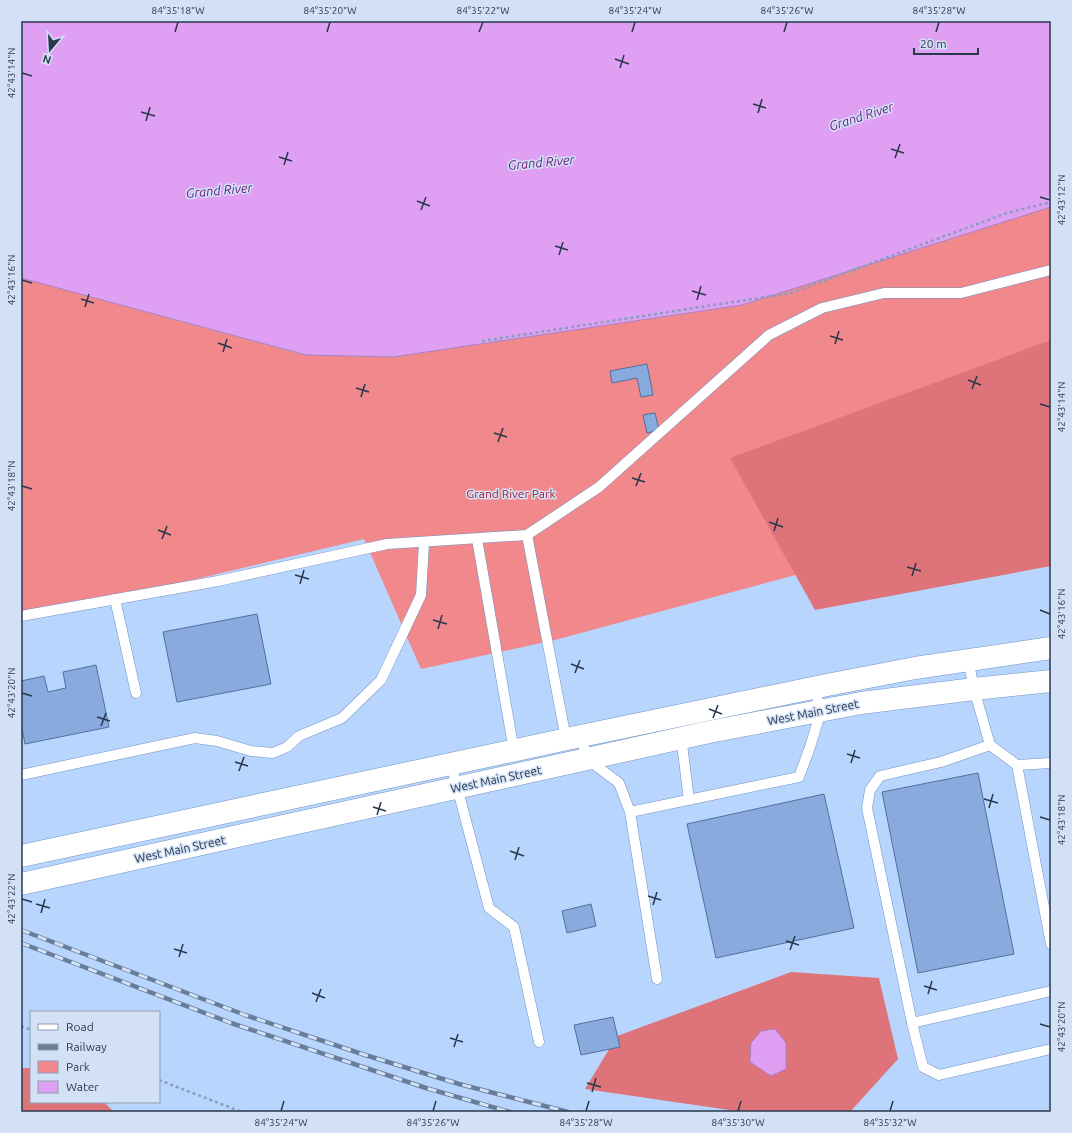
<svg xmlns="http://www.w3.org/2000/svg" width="1072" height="1133" viewBox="0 0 1072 1133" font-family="Ubuntu,sans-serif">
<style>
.green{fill:#f0888c}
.forest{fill:#de747a}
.water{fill:#dfa0f3;stroke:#a880c1}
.building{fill:#88aadc;stroke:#50709e}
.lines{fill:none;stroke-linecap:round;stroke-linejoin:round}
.lane-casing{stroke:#7293c4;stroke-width:11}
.secondary-casing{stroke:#7293c4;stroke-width:23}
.path{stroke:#869ec0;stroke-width:2.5;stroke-dasharray:3 3;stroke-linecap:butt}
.lane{stroke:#fff;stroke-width:10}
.secondary{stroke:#fff;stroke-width:22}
.rail-casing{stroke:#687d9a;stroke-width:4.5}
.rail{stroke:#d3e1f6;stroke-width:3;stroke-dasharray:9;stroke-linecap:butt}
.ticks{fill:none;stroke:#29374b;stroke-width:1.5}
.labels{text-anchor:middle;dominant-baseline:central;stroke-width:3;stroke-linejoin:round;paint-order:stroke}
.park-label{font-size:12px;fill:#9e1e34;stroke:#d3e1f6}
.street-label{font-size:12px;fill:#29374b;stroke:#d3e1f6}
.water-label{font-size:13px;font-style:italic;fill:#66197a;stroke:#d3e1f6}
.neatline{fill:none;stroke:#29374b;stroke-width:1.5}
.ticks-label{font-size:10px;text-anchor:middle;fill:#29374b}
</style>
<rect width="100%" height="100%" fill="#b8d5fe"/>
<!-- green -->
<polygon class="green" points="1051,207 1051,506 555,640 421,669 364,539 21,621 21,278 305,355 393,357 742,305"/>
<!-- forest -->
<g class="forest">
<polygon points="1051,340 1051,566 815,610 730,458"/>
<polygon points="791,972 879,978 898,1059 850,1112 743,1112 585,1089 617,1036"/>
<polygon points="21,1068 31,1068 31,1102 104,1102 114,1112 21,1112"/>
</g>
<!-- water -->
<g class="water">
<polygon points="21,21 1051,21 1051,207 742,305 393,357 306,355 21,278"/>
<polygon points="775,1029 786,1043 786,1069 771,1076 750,1062 751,1043 761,1031"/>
</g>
<!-- building -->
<g class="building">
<polygon points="647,364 653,395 641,397 637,378 612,383 610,371"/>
<polygon points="655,413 659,430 647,433 643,415"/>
<polygon points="257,614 271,684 177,702 163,632"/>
<polygon points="96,665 109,727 25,744 21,724 21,681 44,676 48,692 66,688 63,672"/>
<polygon points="978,773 1014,954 918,973 882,792"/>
<polygon points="824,794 854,928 716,958 687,824"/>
<polygon points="591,904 596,926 567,933 562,911"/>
<polygon points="613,1017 620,1047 581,1055 574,1025"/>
</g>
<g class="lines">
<defs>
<g id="lane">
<polyline points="527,535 566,739"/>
<polyline points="477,539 514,751"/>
<polyline points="115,599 136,693"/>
<polyline points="21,616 218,581 387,544 527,535 599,487 769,335 822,308 884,293 961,293 1051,270"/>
<polyline points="968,659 974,689 990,745 1017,765 1051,944"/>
<polyline points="581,736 587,759 619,783 630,812 799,777 810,747 821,711 814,687"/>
<polyline points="681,736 689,800"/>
<polyline points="990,745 941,762 880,776 870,790 867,808 912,1023 1051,991"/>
<polyline points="451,764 489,908 514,927 539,1042"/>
<polyline points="1017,765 1051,763"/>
<polyline points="21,775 195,738 217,741 251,751 273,753 287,747 299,736 342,718 381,680 421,595 424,543"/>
<polyline points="630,812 657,979"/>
<polyline points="912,1023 923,1067 939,1075 1051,1049"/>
</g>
<g id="secondary">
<polyline points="21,856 581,736 827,685 915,668 1051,648"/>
<polyline points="21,884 709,732 861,703 974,689 1051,681"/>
</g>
</defs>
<!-- lane casing -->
<use href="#lane" class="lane-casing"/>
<!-- secondary casing -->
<use href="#secondary" class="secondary-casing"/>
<!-- path -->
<g class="path">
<polyline points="482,341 791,293 1007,213 1051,202"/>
<polyline points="21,1026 31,1030"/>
<polyline points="159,1080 242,1112"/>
</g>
<!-- lane -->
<use href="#lane" class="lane"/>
<!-- secondary -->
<use href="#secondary" class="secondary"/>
<defs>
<g id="rail">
<polyline points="21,930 245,1015 362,1054 459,1084 568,1112"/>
<polyline points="21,943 231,1023 426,1088 510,1112"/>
</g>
</defs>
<!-- rail casing -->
<use href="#rail" class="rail-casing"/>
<!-- rail -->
<use href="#rail" class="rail"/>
</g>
<!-- ticks -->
<path class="ticks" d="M175 32 178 22M327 32 330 22M479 32 483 22M632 32 635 22M784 32 787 22M936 32 939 22M615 59 629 64M620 68 624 55M22 73 32 76M753 104 766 108M141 112 155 116M758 113 762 99M146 121 150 107M891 149 904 153M279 157 292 161M895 158 900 144M284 165 288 152M1040 197 1050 200M417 201 430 206M421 210 426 197M555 246 568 250M559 255 563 242M22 280 32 283M692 291 706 295M81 299 94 303M697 300 701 286M85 307 89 294M830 336 843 340M218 343 232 348M835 344 839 331M223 352 227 339M968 380 981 385M356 388 369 392M972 389 977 376M361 397 365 384M1040 404 1050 407M494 433 507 437M498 442 503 428M632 478 645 482M22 486 32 489M636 486 641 473M769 522 783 527M158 530 171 535M774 531 778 518M162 539 167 526M907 567 921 571M295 575 309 579M912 576 916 563M300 584 304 570M1040 610 1050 614M433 620 447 624M438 629 442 615M571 664 584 669M575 673 580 660M22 693 32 696M709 709 722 714M97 717 110 721M713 718 718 705M101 726 106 713M847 754 860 758M235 762 248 766M851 763 855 750M239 771 244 757M984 799 998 803M373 807 386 811M989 808 993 794M377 815 381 802M1040 817 1050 820M510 851 524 856M515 860 519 847M648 896 661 900M22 899 32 902M36 904 50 908M653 905 657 892M41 913 45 899M786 941 799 945M174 949 187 953M790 950 795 936M179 957 183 944M924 986 937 990M312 993 325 998M928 994 932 981M316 1002 321 989M1040 1024 1050 1027M450 1038 463 1042M454 1047 458 1034M587 1083 601 1087M592 1092 596 1078M281 1111 284 1101M433 1111 436 1101M586 1111 589 1101M738 1111 741 1101M890 1111 893 1101"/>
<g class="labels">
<!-- park labels -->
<g class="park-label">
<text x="511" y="493">Grand River Park</text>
</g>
<!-- street labels -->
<g class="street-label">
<text transform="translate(813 712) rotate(-11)">West Main Street</text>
<text transform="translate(496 779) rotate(-12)">West Main Street</text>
<text transform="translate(180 849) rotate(-12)">West Main Street</text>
</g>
<!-- water labels -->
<g class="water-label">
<text transform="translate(861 116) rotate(-18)">Grand River</text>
<text transform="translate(541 162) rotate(-5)">Grand River</text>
<text transform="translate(219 190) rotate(-5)">Grand River</text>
</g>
</g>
<!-- border -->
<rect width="1072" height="1133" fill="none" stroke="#d3e1f6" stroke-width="44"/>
<!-- legend -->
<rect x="30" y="1011" width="130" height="92" fill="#d3e1f6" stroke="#8f9db2"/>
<rect x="38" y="1024" width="20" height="6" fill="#ffffff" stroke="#8f9db2"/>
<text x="66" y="1031" font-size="12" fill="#29374b">Road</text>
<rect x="38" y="1044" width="20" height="6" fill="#687d9a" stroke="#8f9db2"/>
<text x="66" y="1051" font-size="12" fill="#29374b">Railway</text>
<rect x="38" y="1061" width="20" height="12" fill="#f0888c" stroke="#8f9db2"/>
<text x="66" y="1071" font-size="12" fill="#29374b">Park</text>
<rect x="38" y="1081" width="20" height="12" fill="#dfa0f3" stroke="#8f9db2"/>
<text x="66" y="1091" font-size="12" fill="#29374b">Water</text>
<!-- north arrow -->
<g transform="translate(50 50) rotate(198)" stroke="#d3e1f6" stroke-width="3" paint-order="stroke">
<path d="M0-3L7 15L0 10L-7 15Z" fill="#29374b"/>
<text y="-6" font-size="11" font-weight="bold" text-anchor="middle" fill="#29374b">N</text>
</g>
<!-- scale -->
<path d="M914 48v6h64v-6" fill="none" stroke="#29374b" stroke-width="2"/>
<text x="920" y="48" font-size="12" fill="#29374b" stroke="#d3e1f6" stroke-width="3" paint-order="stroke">20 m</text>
<rect x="22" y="22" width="1028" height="1089" class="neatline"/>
<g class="ticks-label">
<text x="178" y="14">84°35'18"W</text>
<text x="330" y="14">84°35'20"W</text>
<text x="483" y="14">84°35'22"W</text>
<text x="635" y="14">84°35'24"W</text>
<text x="787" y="14">84°35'26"W</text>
<text x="939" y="14">84°35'28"W</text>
<text transform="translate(11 73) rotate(-90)" y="4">42°43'14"N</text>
<text transform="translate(1061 200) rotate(-90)" y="4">42°43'12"N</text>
<text transform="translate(11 280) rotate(-90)" y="4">42°43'16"N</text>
<text transform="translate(1061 407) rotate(-90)" y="4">42°43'14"N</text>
<text transform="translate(11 486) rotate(-90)" y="4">42°43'18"N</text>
<text transform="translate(1061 614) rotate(-90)" y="4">42°43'16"N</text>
<text transform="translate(11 693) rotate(-90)" y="4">42°43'20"N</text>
<text transform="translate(1061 820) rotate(-90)" y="4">42°43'18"N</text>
<text transform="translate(11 899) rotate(-90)" y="4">42°43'22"N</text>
<text transform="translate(1061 1027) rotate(-90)" y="4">42°43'20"N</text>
<text x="281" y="1126">84°35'24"W</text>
<text x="433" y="1126">84°35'26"W</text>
<text x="586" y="1126">84°35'28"W</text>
<text x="738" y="1126">84°35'30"W</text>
<text x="890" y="1126">84°35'32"W</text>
</g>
</svg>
